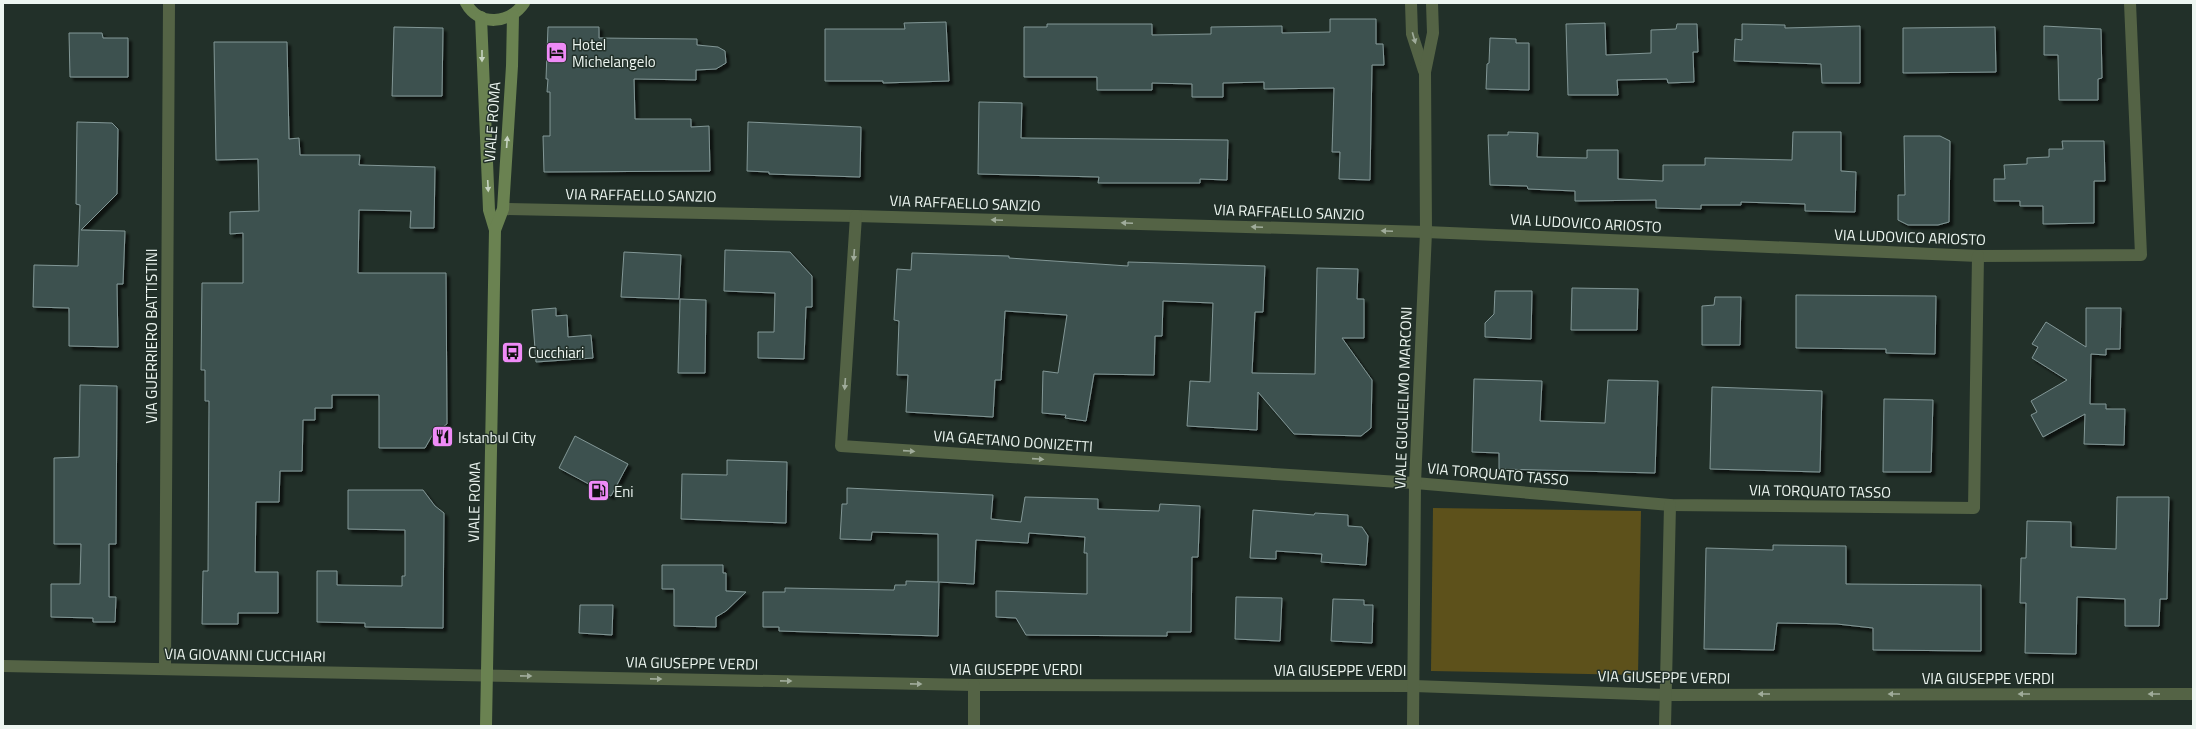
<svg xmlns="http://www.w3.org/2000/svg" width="2196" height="729" viewBox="0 0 2196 729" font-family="'Titillium Web',sans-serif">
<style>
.green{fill:#5d511b}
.building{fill:#3e5150;stroke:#829796;filter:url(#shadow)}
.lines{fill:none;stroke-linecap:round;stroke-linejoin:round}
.minor{stroke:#546345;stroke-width:12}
.secondary{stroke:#6a8251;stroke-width:12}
.oneway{fill:#a0ac9b}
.oneway2{fill:#c6d3c1}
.labels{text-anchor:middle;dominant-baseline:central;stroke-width:3;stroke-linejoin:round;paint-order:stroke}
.poi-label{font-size:15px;fill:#edf6f1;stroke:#223029;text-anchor:start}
.street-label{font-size:15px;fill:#edf6f1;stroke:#223029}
</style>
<defs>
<filter id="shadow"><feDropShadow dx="3.5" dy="3.5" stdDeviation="1" flood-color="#0009"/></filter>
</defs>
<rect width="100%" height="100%" fill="#223029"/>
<!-- green -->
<polygon class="green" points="1433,508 1641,511 1638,675 1431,671"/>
<!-- building -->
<g class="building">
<polygon points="1330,19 1376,19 1376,44 1383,44 1384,65 1372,65 1370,180 1339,179 1340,152 1332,152 1334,88 1264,89 1264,82 1223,83 1223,97 1192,97 1192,84 1152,83 1152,90 1097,90 1097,77 1024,77 1024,27 1047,27 1047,24 1152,24 1152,35 1211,34 1211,27 1282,26 1282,33 1330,32"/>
<polygon points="946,22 949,81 883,83 883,81 825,81 825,29 905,29 904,23"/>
<polygon points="1605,23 1606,55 1651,53 1651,30 1676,29 1677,24 1697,24 1698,52 1693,52 1694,82 1668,83 1667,79 1617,80 1618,95 1568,95 1566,24"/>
<polygon points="1742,24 1785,25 1785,28 1860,26 1860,83 1822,83 1821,64 1734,61 1735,39 1742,40"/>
<polygon points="2044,26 2101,29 2102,78 2098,79 2098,100 2059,100 2058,55 2044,55"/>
<polygon points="394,27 443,28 442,96 392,96"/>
<polygon points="548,27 599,27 599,38 697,39 697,45 718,47 725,51 726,63 716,69 696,70 696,80 634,79 635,119 691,119 691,127 709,126 710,171 544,172 543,136 550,136 550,92 547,92 548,79 546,79"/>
<polygon points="1995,27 1996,72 1903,73 1903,28"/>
<polygon points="69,33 102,33 103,38 128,38 128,77 70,77"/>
<polygon points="1490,38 1516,39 1516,43 1529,43 1529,90 1486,89 1487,64 1489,63"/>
<polygon points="214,42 287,42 289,139 299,138 300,155 360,155 359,165 435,167 434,228 410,228 411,211 359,210 358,273 446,273 447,424 433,434 425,448 379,448 379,395 332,395 332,408 315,408 315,420 303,420 302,471 280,471 279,502 256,502 255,572 278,572 278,613 238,613 238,624 202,624 203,571 208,571 209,401 205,401 205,370 201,370 202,283 243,283 243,233 230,234 230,212 259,211 258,159 216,160"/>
<polygon points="979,102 1022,103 1021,138 1228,140 1227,180 1200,179 1200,183 1098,183 1099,177 978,174"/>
<polygon points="77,122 112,123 118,129 117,194 81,230 125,231 123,284 117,284 118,347 69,346 69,308 33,307 34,265 78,266 80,205 76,204"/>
<polygon points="748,122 861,127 860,177 769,174 769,172 747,171"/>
<polygon points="1508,132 1538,133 1537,157 1587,158 1587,150 1618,150 1618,179 1663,181 1663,165 1705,165 1705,158 1792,160 1793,132 1841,132 1841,171 1856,172 1855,212 1805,211 1805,204 1741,202 1741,205 1701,205 1701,209 1656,208 1656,200 1575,201 1575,191 1528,189 1527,186 1490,185 1488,135 1508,135"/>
<polygon points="1904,136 1940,136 1950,141 1949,222 1938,225 1908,225 1898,220 1898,195 1905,195"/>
<polygon points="2062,141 2104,141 2105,181 2094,181 2094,223 2043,224 2043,206 2020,206 2020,201 1994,201 1994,179 2005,179 2004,165 2027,164 2027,158 2049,157 2049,149 2063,149"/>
<polygon points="725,250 790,252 812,276 812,307 806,307 804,359 758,358 758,332 774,332 775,293 724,291"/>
<polygon points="624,252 681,255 679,299 621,297"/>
<polygon points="912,253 1009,256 1009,258 1128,266 1128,262 1265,266 1263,312 1255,312 1252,373 1315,374 1317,268 1358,269 1357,299 1364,299 1364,338 1342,338 1372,380 1371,428 1361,436 1294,434 1258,392 1257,430 1187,426 1190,381 1210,382 1213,303 1163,301 1162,336 1155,336 1154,375 1094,374 1086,421 1065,418 1066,415 1042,413 1043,371 1058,373 1067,315 1005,311 1001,380 995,380 993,417 906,412 908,375 897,375 899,321 894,320 897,269 911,270"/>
<polygon points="1572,288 1638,289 1637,330 1571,330"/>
<polygon points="1495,291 1532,291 1531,339 1485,337 1485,323 1494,314"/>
<polygon points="1796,295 1936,296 1935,354 1886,353 1886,349 1796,348"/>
<polygon points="1715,297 1741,297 1740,345 1702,345 1702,306 1714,305"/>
<polygon points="680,299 706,300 705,373 678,373"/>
<polygon points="556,308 556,316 567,315 568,337 591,335 593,358 536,362 532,310"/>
<polygon points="2086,308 2121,308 2120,349 2106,349 2106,355 2091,354 2090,404 2106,404 2106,409 2125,409 2124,445 2084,444 2085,414 2043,437 2031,415 2037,412 2031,401 2067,380 2032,358 2038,347 2032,344 2046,322 2086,347"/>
<polygon points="1474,379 1542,381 1540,421 1605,423 1608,380 1658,381 1655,473 1499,469 1499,453 1472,452"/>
<polygon points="80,385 117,386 116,544 109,544 109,597 116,597 115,622 93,622 93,618 51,617 51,584 80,584 81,544 54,544 54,458 79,457"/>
<polygon points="1712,387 1822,391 1820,472 1710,469"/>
<polygon points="1884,399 1933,400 1931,472 1883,472"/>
<polygon points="575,436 628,464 611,496 559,468"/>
<polygon points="727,460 787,462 786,523 681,519 682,474 727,475"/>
<polygon points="847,488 993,495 991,519 1021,522 1025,497 1098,499 1098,509 1159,511 1160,504 1200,506 1198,557 1192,557 1191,632 1167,632 1167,636 1026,635 1016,618 996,617 996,591 1087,594 1087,553 1084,553 1085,537 1029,533 1028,543 976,540 974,584 939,582 938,636 779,631 779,627 763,627 763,592 785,592 785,588 894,590 895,585 906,585 906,581 938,582 938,534 872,532 871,540 840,539 842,504 847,504"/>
<polygon points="348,490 423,490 435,506 444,513 443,628 365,627 365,623 317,622 317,571 337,571 337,585 402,586 402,576 405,576 405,530 348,529"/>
<polygon points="2117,497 2169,497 2167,599 2160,599 2159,626 2125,626 2125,599 2077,597 2076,654 2025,653 2026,603 2020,603 2021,558 2026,558 2027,521 2071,522 2071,547 2116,549"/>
<polygon points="1253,510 1314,515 1315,513 1348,515 1348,526 1362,527 1368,536 1366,565 1321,562 1322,554 1276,551 1276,559 1250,558"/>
<polygon points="1773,545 1846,546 1846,584 1981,585 1981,651 1873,650 1873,628 1837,624 1777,623 1774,650 1704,649 1706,548 1773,550"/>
<polygon points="662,565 723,565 723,573 726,573 726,591 746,592 726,611 716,617 716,627 674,626 674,589 662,589"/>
<polygon points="1236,597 1282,598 1280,641 1235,639"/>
<polygon points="1333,599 1364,600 1364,605 1373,605 1372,643 1331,641"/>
<polygon points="580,605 613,605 612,635 579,633"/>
</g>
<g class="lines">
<!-- minor -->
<g class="minor">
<polyline points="1411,3 1412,34 1424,71"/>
<polyline points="503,209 856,216 1426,232 1978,256 2141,255 2130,3"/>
<polyline points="856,216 841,446 1415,483 1670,505 1974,508 1978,256"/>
<polyline points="3,666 974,685 1414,686 1666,695 2193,694"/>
<polyline points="165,669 169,3"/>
<polyline points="974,726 974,685"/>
<polyline points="1413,726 1415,483 1426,232 1425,72 1433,33 1432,3"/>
<polyline points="1665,726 1670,505"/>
</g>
<!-- secondary -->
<g class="secondary">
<path d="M466 3C479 27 510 24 524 3"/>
<polyline points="481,17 489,210 495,230"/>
<polyline points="486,726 495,230 503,209 512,66 513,15"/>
</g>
</g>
<!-- one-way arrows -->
<defs><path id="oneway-solid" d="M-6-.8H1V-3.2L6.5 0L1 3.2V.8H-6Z"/></defs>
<g class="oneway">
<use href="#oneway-solid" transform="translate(1414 38) rotate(74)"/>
<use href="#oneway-solid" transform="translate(997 220) rotate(-178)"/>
<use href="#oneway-solid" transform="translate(1127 223) rotate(-178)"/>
<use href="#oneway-solid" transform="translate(1257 227) rotate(-178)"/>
<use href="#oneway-solid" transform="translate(1387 231) rotate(-178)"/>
<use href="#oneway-solid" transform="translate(854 255) rotate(94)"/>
<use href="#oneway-solid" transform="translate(845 384) rotate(94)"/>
<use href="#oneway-solid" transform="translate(909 451) rotate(4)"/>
<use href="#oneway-solid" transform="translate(1038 459) rotate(4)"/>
<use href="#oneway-solid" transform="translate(526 676) rotate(1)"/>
<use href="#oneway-solid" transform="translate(656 679) rotate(1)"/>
<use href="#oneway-solid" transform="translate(786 681) rotate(1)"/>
<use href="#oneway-solid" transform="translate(916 684) rotate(1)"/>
<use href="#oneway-solid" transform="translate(1764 694) rotate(180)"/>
<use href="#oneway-solid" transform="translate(1894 694) rotate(180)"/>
<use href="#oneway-solid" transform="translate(2024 694) rotate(180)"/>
<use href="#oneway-solid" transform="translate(2154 694) rotate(180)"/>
</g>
<g class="oneway2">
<use href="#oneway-solid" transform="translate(482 56) rotate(90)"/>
<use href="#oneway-solid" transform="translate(507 142) rotate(-86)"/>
<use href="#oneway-solid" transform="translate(488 186) rotate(87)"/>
</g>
<!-- icons -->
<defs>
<symbol id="hotel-square" viewBox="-11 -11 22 22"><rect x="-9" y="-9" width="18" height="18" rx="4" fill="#ef8bf7" stroke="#223029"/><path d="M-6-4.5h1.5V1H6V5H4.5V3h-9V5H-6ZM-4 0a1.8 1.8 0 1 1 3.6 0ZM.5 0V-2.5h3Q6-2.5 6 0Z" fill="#111"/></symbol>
<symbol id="bus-square" viewBox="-11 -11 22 22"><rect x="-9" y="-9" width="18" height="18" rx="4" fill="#ef8bf7" stroke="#223029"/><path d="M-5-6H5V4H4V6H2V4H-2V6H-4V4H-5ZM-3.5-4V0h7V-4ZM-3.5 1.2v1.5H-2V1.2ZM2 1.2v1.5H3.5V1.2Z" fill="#111"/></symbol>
<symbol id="restaurant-square" viewBox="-11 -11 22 22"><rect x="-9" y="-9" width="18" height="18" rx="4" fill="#ef8bf7" stroke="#223029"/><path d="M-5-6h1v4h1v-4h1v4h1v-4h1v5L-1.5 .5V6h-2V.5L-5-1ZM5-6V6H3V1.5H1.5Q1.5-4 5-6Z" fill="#111"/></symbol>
<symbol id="fuel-square" viewBox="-11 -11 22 22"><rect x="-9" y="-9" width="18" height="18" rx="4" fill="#ef8bf7" stroke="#223029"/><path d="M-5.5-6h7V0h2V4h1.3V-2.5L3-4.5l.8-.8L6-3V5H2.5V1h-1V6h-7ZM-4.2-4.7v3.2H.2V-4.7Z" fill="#111"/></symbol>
</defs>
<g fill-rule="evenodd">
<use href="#hotel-square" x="544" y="40" width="25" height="25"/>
<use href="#bus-square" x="500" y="340" width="25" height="25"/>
<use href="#restaurant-square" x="430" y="424" width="25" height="25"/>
<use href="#fuel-square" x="586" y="478" width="25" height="25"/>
</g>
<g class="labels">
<!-- poi labels -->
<g class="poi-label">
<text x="572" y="44">Hotel<tspan x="572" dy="17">Michelangelo</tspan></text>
<text x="528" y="352">Cucchiari</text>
<text x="458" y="437">Istanbul City</text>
<text x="614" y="491">Eni</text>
</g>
<!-- street labels -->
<g class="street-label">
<text transform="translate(492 122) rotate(-86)">VIALE ROMA</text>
<text transform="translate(641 195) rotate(1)">VIA RAFFAELLO SANZIO</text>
<text transform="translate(965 203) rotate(2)">VIA RAFFAELLO SANZIO</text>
<text transform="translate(1289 212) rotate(2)">VIA RAFFAELLO SANZIO</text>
<text transform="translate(1586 223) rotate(3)">VIA LUDOVICO ARIOSTO</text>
<text transform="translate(1910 237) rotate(2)">VIA LUDOVICO ARIOSTO</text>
<text transform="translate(151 336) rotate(-90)">VIA GUERRIERO BATTISTINI</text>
<text transform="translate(1403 398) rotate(-88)">VIALE GUGLIELMO MARCONI</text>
<text transform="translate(1013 441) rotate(4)">VIA GAETANO DONIZETTI</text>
<text transform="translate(1498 474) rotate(5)">VIA TORQUATO TASSO</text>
<text transform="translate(1820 491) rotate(1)">VIA TORQUATO TASSO</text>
<text transform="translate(474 502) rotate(-89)">VIALE ROMA</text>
<text transform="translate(245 655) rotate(1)">VIA GIOVANNI CUCCHIARI</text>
<text transform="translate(692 663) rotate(1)">VIA GIUSEPPE VERDI</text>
<text x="1016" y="669">VIA GIUSEPPE VERDI</text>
<text x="1340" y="670">VIA GIUSEPPE VERDI</text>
<text transform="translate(1664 677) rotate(1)">VIA GIUSEPPE VERDI</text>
<text x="1988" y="678">VIA GIUSEPPE VERDI</text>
</g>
</g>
<!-- border -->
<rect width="2196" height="729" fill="none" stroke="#edf6f1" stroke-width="8"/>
</svg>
